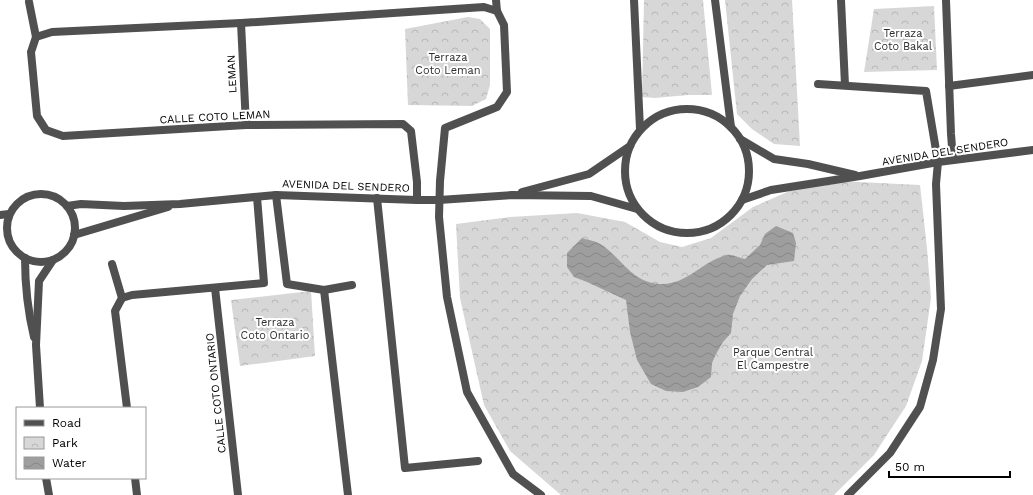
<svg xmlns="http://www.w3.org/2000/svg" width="1033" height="495" viewBox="0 0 1033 495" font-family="'Work Sans',sans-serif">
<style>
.park{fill:url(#park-crowns)}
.water{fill:url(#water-waves)}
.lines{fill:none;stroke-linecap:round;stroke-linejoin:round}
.minor{stroke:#505050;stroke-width:8}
.labels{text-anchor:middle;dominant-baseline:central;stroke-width:4;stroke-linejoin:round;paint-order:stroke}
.park-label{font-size:11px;fill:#2e2e2e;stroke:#fff}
.street-label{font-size:11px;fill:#000;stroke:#fff}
</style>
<defs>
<pattern id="park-crowns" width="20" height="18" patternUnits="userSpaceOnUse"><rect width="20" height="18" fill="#d7d7d7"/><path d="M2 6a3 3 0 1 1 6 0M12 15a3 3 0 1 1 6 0" fill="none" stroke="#b7b7b7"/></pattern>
<pattern id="water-waves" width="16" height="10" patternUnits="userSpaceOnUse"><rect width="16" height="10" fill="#9e9e9e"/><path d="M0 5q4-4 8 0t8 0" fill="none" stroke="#868686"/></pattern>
</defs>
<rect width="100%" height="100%" fill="#fff"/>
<!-- park -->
<g class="park">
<polygon points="644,0 703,0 712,95 688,95 655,98 642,97"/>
<polygon points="725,0 792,0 800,146 774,144 752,129 737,114"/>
<polygon points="934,6 937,70 864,72 874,9"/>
<polygon points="468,17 480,19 490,29 490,85 486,99 472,106 408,105 405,29"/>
<polygon points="838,181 920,185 927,248 931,298 922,361 906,406 874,455 834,495 561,495 510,451 484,405 460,298 456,224 510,217 577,213 625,222 660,242 682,247 711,238 753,207 792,190"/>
<polygon points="311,291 315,356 240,366 231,300"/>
</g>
<!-- water -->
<path class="water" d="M776 226 793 233 796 243 794 261 767 265 752 279 740 296 733 314 731 333 723 342 716 354 712 363 711 377 698 387 683 392 666 391 651 384 637 360 630 332 626 300 587 282 574 277 567 267V253L582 238C588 240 596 241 602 245 622 259 632 282 659 284 686 286 702 261 727 255 732 254 739 258 745 259L760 245 765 234Z"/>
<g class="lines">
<!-- minor -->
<g class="minor">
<polyline points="496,0 497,11 504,25 507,92 497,107 445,128 440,181 439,217 447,297 467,392 513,474 541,495"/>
<polyline points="634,0 640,129"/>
<polyline points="715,0 731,127"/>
<polyline points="841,0 845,85"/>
<polyline points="946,0 951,134 953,160"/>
<polyline points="29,2 36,37 31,52 37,116 46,130 63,136 246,125 403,124 411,131 417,182 417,200"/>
<polyline points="241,23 246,125"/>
<polyline points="36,37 52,32 241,23 484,7 497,11"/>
<polyline points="818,84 926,91 938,162 936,184 941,309 933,360 920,407 890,453 848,495"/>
<polyline points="949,86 1033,75"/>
<circle cx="687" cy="171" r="62"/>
<polyline points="740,139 774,159 808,164 855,175"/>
<polyline points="522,192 589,174 630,146"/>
<circle cx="41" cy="228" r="34"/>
<polyline points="276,195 287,284 324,290 352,285"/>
<polyline points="377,198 405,468 478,461"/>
<polyline points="742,200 771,190 860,176 938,162 1033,150"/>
<polyline points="67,206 81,204 124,206 180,204 276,195 417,200 439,200 512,195 591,196 637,209"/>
<polyline points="0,215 9,214"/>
<polyline points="74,235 168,207"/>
<path d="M25 258C25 284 28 312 34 337"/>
<polyline points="112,264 122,298 115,311 127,408"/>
<polyline points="215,288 238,495"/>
<polyline points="324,290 348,495"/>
<polyline points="122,298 132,295 264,283 257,197"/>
<polyline points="40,408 36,345 39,281 53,260"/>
<polyline points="46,478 49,495"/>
<polyline points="135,478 137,495"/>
</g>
</g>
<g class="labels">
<!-- park labels -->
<g class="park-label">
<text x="903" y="33">Terraza<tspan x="903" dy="13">Coto Bakal</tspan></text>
<text x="448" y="57">Terraza<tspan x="448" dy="13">Coto Leman</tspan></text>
<text x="275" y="322">Terraza<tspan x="275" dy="13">Coto Ontario</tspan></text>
<text x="773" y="352">Parque Central<tspan x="773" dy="13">El Campestre</tspan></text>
</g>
<!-- street labels -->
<g class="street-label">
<text transform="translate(232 74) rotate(-93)">LEMAN</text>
<text transform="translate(215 117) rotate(-3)">CALLE COTO LEMAN</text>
<text transform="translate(945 152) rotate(-9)">AVENIDA DEL SENDERO</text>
<text transform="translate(346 186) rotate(2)">AVENIDA DEL SENDERO</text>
<text transform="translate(216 393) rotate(-96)">CALLE COTO ONTARIO</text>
</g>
</g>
<!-- legend -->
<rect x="16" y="407" width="130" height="72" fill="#ffffff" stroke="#999999"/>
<rect x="24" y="420" width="20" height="6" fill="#505050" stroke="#999999"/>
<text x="52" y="427" font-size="12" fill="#000000">Road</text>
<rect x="24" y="437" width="20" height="12" fill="url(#park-crowns)" stroke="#999999"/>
<text x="52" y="447" font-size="12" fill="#000000">Park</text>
<rect x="24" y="457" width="20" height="12" fill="url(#water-waves)" stroke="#999999"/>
<text x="52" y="467" font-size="12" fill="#000000">Water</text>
<!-- scale -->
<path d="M889 471v6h121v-6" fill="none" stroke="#000000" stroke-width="2"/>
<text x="895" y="471" font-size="12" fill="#000000" stroke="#ffffff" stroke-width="3" paint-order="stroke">50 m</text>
</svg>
